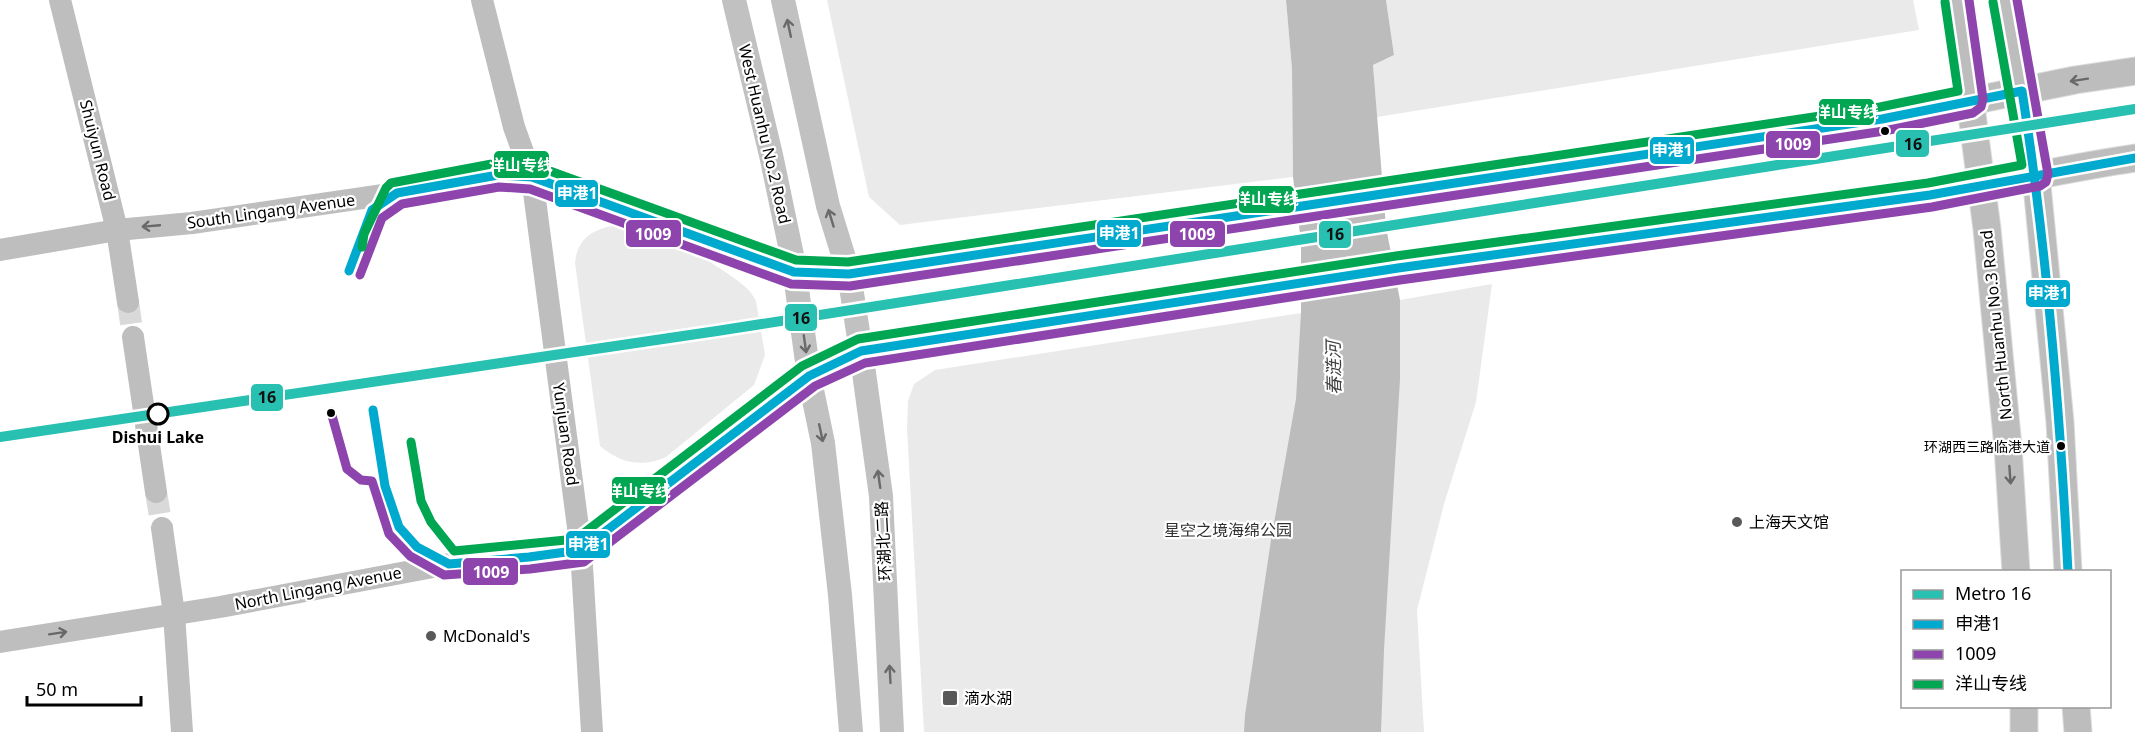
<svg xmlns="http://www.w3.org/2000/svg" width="2135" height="732" viewBox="0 0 2135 732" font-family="'Noto Sans','Noto Sans SC',sans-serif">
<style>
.green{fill:#eaeaea}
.water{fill:#bcbcbc}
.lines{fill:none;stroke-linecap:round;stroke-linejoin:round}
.tertiary-tunnel{stroke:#d9d9d9;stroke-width:22;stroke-dasharray:22 11;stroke-linecap:butt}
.primary-casing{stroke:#dbdbdb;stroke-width:29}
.tertiary{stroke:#bebebe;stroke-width:22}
.secondary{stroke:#c1c1c1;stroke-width:24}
.primary{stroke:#bdbdbd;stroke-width:27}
.bus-1-casing{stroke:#fff;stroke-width:14}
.bus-2-casing{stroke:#fff;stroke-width:14}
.bus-3-casing{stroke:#fff;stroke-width:14}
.bus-1{stroke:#00a9ce;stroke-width:9}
.bus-2{stroke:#8e44ad;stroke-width:9}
.bus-3{stroke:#00a651;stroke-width:9}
.metro-1-casing{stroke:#fff;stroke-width:15}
.metro-1{stroke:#28c0b0;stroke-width:10}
.oneway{stroke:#6a6a6a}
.oneway2{stroke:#686868}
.bus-dot{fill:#000;stroke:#fff;stroke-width:2}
.stop-dot{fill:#fff;stroke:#000;stroke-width:3}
.poi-dot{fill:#595959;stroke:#fff;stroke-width:2}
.labels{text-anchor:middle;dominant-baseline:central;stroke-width:4.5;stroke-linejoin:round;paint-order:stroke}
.bus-label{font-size:14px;fill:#000;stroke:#fff;text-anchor:end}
.street-label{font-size:16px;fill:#000;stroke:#fff}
.stop-label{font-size:16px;font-weight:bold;fill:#000;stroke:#fff}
.poi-label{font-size:16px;fill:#000;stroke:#fff;text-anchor:start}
.park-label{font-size:16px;fill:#2f2f2f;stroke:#fff}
.water-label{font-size:18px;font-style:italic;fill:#404040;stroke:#fff}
.line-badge{stroke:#fff;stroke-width:2}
.badge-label{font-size:16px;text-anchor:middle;font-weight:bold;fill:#fff}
.pale-badge-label{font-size:16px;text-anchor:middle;font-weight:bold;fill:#111}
</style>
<rect width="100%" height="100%" fill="#fff"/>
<!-- green -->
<g class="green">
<polygon points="827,0 1286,0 1292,69 1293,177 900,225 869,197"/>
<polygon points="1386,0 1913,0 1919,30 1377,117 1373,65 1394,55"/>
<path d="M612 226C654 232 692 249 727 273 738 281 750 288 756 301L765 355 754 385 666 457C642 468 620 463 600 446L575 263C577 240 591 230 612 226Z"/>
<polygon points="1492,284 1476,402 1444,504 1417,610 1424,732 924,732 907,429 908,401 914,384 935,370 1301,313 1400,300"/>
</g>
<!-- water -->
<polygon class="water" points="1286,0 1386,0 1394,55 1373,65 1386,227 1400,300 1400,379 1384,650 1381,732 1244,732 1245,715 1271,540 1296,399 1301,313 1301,242 1293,177 1292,69"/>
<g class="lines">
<!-- tertiary-tunnel -->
<g class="tertiary-tunnel">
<polyline points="128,302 133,337"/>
<polyline points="156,492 162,528"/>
</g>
<defs>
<g id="primary">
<polyline points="1957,0 1987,229 2008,447 2016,572"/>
<polyline points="2005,0 2036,175 2060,422 2068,572"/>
<polyline points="849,274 1882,119 2075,80 2135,71"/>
<path d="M861 351 1398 268 1930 195C1998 184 2066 168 2135 158"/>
<polyline points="2024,706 2024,732"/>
<polyline points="2076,706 2078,732"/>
</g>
</defs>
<!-- primary casing -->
<use href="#primary" class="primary-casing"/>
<!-- tertiary -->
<g class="tertiary">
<polyline points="60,0 117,230 128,302"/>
<polyline points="482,0 514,127 532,177 581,550 592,732"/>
<polyline points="0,250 117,230 192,223 397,193 498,175 532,177 794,272 849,274"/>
<polyline points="133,337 156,492"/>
<polyline points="162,528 174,614 182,732"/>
<polyline points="0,642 220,607 449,564 529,557 581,550 809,376 861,351"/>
</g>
<!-- secondary -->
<g class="secondary">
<polyline points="734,0 771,155 793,260 809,376 823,443 840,595 851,732"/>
<polyline points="783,0 828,206 849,274 861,351 881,496 892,732"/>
</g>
<!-- primary -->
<use href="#primary" class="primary"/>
<defs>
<g id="bus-1">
<path d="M349 271 372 210 397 193 498 175 532 177 794 272 849 274 1882 119 2022 91C2047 250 2060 410 2068 572"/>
<polyline points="373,410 385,486 399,527 417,547 449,564 529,557 581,550 809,376 861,351 1398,268 1930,195 2135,158"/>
</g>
<g id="bus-2">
<polyline points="360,275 382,218 402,204 499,187 530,189 791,284 850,286 1884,131 1973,113 1981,107 1983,99 1969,0"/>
<polyline points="331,412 347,469 361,480 372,481 389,534 410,556 444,575 530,569 584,562 815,386 865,363 1400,280 1932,207 2040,186 2046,182 2048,174 2017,0"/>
</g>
<g id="bus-3">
<polyline points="362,247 364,234 386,188 391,183 497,163 536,166 796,260 848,262 1880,107 1958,91 1945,2"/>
<polyline points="411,442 421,501 431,522 454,551 576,539 802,366 858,339 1396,256 1928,183 2022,165 1993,2"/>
</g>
</defs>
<!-- bus-1 casing -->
<use href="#bus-1" class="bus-1-casing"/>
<!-- bus-2 casing -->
<use href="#bus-2" class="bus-2-casing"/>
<!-- bus-3 casing -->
<use href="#bus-3" class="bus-3-casing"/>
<!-- bus-1 -->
<use href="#bus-1" class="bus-1"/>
<!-- bus-2 -->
<use href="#bus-2" class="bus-2"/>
<!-- bus-3 -->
<use href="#bus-3" class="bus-3"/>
<defs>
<polyline id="metro-1" points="0,437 717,331 2135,109"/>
</defs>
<!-- metro-1 casing -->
<use href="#metro-1" class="metro-1-casing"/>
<!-- metro-1 -->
<use href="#metro-1" class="metro-1"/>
</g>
<!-- one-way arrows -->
<defs><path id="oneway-shaft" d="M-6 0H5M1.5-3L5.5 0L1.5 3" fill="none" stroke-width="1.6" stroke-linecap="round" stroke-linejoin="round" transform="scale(1.5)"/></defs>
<g class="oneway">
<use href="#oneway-shaft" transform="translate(789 28) rotate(-102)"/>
<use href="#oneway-shaft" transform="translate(831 218) rotate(-107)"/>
<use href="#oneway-shaft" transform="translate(805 344) rotate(82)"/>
<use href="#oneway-shaft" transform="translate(821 433) rotate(78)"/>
<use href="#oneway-shaft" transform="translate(879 479) rotate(-98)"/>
<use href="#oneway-shaft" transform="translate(890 674) rotate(-93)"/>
</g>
<g class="oneway2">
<use href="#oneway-shaft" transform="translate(2079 80) rotate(171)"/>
<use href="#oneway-shaft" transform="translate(151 226) rotate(175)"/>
<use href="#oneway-shaft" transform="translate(2010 475) rotate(86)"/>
<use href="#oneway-shaft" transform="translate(58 633) rotate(-9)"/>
</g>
<!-- markers -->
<g class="bus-dot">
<circle cx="1885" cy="131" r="5"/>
<circle cx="331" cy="413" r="5"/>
<circle cx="2061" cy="446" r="5"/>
</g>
<circle class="stop-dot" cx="158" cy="414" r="10"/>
<g class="poi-dot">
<circle cx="1737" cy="522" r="6"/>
<circle cx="431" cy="636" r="6"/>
<rect x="942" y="690" width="16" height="16" rx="3"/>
</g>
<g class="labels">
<!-- bus labels -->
<g class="bus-label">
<text x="2050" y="446">环湖西三路临港大道</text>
</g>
<!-- street labels -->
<g class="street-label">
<text transform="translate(765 134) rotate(77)">West Huanhu No.2 Road</text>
<text transform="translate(98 150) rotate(76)">Shuiyun Road</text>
<text transform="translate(271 211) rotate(-8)">South Lingang Avenue</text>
<text transform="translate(1996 325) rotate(-96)">North Huanhu No.3 Road</text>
<text transform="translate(566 434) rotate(82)">Yunjuan Road</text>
<text transform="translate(883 541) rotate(-93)">环湖北二路</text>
<text transform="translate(318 588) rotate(-11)">North Lingang Avenue</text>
</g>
<!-- stop labels -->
<g class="stop-label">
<text x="158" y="437">Dishui Lake</text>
</g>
<!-- poi labels -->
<g class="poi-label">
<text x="1749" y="522">上海天文馆</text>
<text x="443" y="636">McDonald's</text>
<text x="964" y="698">滴水湖</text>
</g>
<!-- park labels -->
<g class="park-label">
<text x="1228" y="530">星空之境海绵公园</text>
</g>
<!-- water labels -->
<g class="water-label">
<text transform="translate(1333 368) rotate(-91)">春涟河</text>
</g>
</g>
<g class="line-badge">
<rect x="1818" y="98" width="57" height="28" rx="6" fill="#00a651"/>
<rect x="1895" y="129" width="35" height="29" rx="6" fill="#28c0b0"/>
<rect x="1765" y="130" width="56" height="29" rx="6" fill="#8e44ad"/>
<rect x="1649" y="136" width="46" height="29" rx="6" fill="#00a9ce"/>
<rect x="493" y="150" width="57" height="29" rx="6" fill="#00a651"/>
<rect x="554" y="179" width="45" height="29" rx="6" fill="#00a9ce"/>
<rect x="1238" y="185" width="57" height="29" rx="6" fill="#00a651"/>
<rect x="1096" y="219" width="46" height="29" rx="6" fill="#00a9ce"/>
<rect x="625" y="219" width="57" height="29" rx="6" fill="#8e44ad"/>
<rect x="1169" y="220" width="57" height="28" rx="6" fill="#8e44ad"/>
<rect x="1318" y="220" width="34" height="29" rx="6" fill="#28c0b0"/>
<rect x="2025" y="279" width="46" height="29" rx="6" fill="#00a9ce"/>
<rect x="784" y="303" width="34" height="29" rx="6" fill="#28c0b0"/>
<rect x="250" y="383" width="34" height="29" rx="6" fill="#28c0b0"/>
<rect x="611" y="476" width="56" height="29" rx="6" fill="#00a651"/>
<rect x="565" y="530" width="46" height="29" rx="6" fill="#00a9ce"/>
<rect x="462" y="557" width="57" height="29" rx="6" fill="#8e44ad"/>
</g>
<g class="badge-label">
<text x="1847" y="118">洋山专线</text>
<text x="1793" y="150">1009</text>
<text x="1672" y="156">申港1</text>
<text x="521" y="171">洋山专线</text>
<text x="577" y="199">申港1</text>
<text x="1267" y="205">洋山专线</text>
<text x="1119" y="239">申港1</text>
<text x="653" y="240">1009</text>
<text x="1197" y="240">1009</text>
<text x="2048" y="299">申港1</text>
<text x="639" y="497">洋山专线</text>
<text x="588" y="550">申港1</text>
<text x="491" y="578">1009</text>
</g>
<g class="pale-badge-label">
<text x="1913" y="150">16</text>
<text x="1335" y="240">16</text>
<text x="801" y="324">16</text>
<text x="267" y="403">16</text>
</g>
<!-- legend -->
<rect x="1901" y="570" width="210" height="138" fill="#ffffff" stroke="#999999" stroke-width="1.5"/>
<rect x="1913" y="590" width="30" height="9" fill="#28c0b0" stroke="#999999" stroke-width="1.5"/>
<text x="1955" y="600" font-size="18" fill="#000000">Metro 16</text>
<rect x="1913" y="620" width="30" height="9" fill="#00a9ce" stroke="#999999" stroke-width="1.5"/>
<text x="1955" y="630" font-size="18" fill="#000000">申港1</text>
<rect x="1913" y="650" width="30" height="9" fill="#8e44ad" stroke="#999999" stroke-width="1.5"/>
<text x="1955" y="660" font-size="18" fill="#000000">1009</text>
<rect x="1913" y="680" width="30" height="9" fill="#00a651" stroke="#999999" stroke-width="1.5"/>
<text x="1955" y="690" font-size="18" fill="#000000">洋山专线</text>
<!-- scale -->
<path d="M27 696v9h114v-9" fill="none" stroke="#000000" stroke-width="3"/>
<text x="36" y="696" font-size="18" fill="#000000" stroke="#ffffff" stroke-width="4.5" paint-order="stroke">50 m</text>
</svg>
